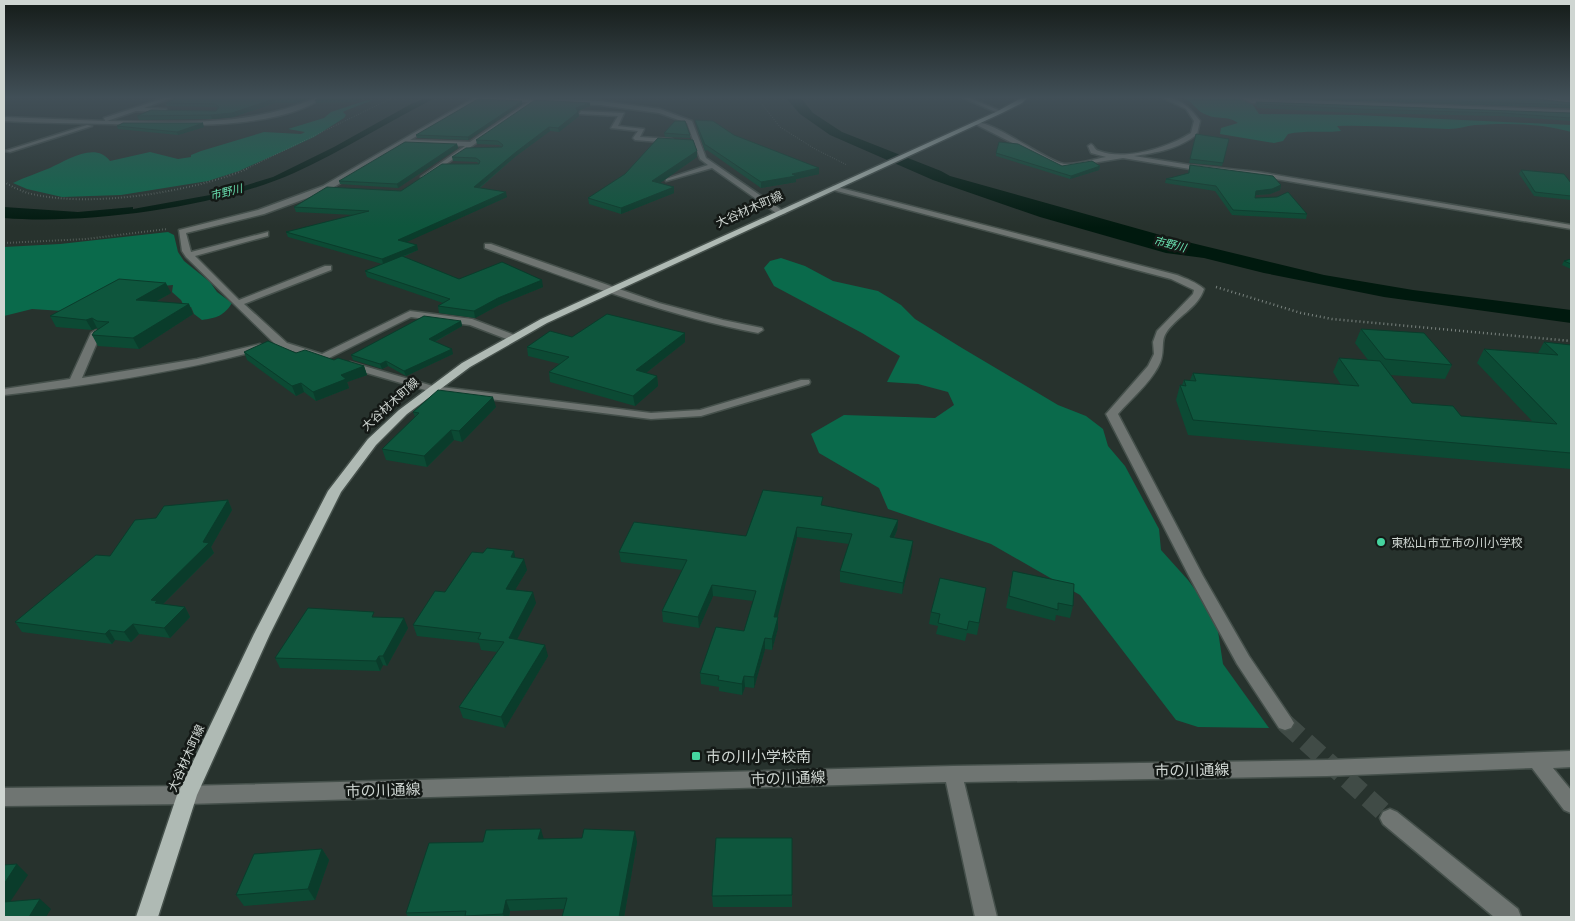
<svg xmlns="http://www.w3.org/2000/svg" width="1575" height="921" viewBox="0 0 1575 921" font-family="Mulish,'Noto Sans JP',sans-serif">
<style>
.green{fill:#0a6a4b}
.water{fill:#00190e}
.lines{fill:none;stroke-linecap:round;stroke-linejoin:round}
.minor-tunnel{stroke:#404b46;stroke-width:19;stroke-dasharray:19 9;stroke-linecap:butt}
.minor-casing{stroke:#45504b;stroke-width:3}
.major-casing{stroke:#45504b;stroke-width:3}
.path-far2{stroke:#7a837f;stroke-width:1;stroke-dasharray:0.5 2;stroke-linecap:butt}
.path-far1{stroke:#7a837f;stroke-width:2;stroke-dasharray:0.5 2.5;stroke-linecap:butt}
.path{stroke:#7a837f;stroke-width:2.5;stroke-dasharray:1 3;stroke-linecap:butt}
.minor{fill:#6f7572;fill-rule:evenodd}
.major{fill:#afbab4;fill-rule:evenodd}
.wall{fill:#0c4a34}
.shaded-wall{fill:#0a3c2b}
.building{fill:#0e563d;stroke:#0a3c2b}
.poi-dot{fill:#45d49f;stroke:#141916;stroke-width:2}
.labels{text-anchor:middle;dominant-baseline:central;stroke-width:5;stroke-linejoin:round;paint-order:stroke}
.far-water-label{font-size:11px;font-style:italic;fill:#6ae2b1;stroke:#141916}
.street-label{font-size:12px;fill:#cfd6d2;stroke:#141916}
.poi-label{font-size:12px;fill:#cfd6d2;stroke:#141916;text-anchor:start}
.near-poi-label{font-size:15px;fill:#cfd6d2;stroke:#141916;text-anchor:start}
.near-street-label{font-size:15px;fill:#cfd6d2;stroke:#141916}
</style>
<rect width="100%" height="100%" fill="#27322d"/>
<!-- green -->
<g class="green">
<path d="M1184 98H1240L1251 102 1259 114 1357 115 1571 125V132C1542 123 1506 123 1475 125 1466 126 1458 129 1449 129 1411 128 1374 125 1337 126L1341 131C1323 133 1305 130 1288 134L1283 141 1274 143 1220 134 1221 128 1238 123C1227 115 1218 120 1207 115 1197 112 1193 102 1184 98Z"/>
<path d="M367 100H373L347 110 343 112 346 115 344 118 314 137 288 149 239 171 208 181 121 195 62 197 27 189 13 183C25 177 38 173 50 168 66 161 95 141 110 161L150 152 178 159 191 157V155L201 151 264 132 301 134 305 132 288 129 324 118 331 112Z"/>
<path d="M168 232 174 235 178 252 184 261 210 282 217 292 232 303C224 316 216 318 202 320L194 314 191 307 184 306 181 300 172 292 173 285 152 287 63 311 32 309 4 316V247L60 244Z"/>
<polygon points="781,258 805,266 833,281 878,291 901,305 915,319 962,348 1058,405 1086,416 1103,429 1108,446 1125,466 1159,529 1161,550 1188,580 1216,618 1223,664 1269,728 1198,727 1176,720 1080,595 991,544 888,509 879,488 819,453 811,434 844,415 935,418 954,405 948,392 918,384 887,382 900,356 862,333 774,286 764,268 770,261"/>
</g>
<!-- water -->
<g class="water">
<path d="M426 98H435C388 122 342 151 294 173 218 207 87 225 4 218V207L78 212 133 207V209L221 193 273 177 334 147 411 104Z"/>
<polygon points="786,98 801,98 813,113 842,132 941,171 950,176 1171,238 1324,275 1413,290 1571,310 1571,323 1384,297 1264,273 1204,258 1166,253 1040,217 933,180 830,135 800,114"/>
</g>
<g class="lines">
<!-- minor-tunnel -->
<polyline class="minor-tunnel" points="1285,723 1390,818"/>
<defs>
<g id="minor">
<path d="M164 98H171L144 108 166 109 168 112 136 111 107 121C177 122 249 127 315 98H322C275 131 167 126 111 124 75 123 39 123 4 121V117L105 121 104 118Z"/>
<path d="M474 98 600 101 660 109 692 121 706 158 786 213 779 215 712 168 666 181V179L708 165 700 159 687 123 659 113 600 105 535 102 426 178 421 177 465 146 405 144 329 190 264 214 186 233 191 252 268 232V236L195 256 239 300 325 266H331V270L244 304 287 343 322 354 410 311 472 319 517 336V340H509L470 325 411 317 327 359 315 358 279 347 275 344 186 257 182 251 179 230 258 210 323 186ZM478 100 528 102 470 142 410 140Z"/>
<polygon points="963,98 970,98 1003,112 998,113"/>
<path d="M1163 98C1179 96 1191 109 1200 121L1197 134C1180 149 1155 153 1134 156L1190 165 1258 172 1571 225V229L1258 176 1190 169 1123 158 1062 168 973 123C987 116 1047 162 1064 164 1077 165 1094 159 1106 157L1091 153 1088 146 1091 144C1095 146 1094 150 1099 151 1125 161 1167 148 1191 133L1194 121 1186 109Z"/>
<polygon points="1241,98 1571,110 1571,114 1252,103"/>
<polygon points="1533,98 1571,100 1571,104 1536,100"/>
<polygon points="581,111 624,113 618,126 644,129 640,137 672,139 675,141 672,143 635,140 633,138 638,131 611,128 618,116 579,114"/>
<polygon points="87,125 92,126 10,152 5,151"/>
<path d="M833 186 1177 275C1187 279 1196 282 1204 289 1198 308 1176 317 1166 333 1160 342 1166 354 1158 367 1149 384 1131 399 1118 414L1203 576 1249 656 1291 718 1294 723 1291 728 1285 730 1279 728 1237 664 1189 576 1106 414 1148 366 1154 354 1153 342 1157 331 1193 294 1194 290 1171 279 833 190Z"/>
<path d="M485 244H491L659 303 723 320 762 328 763 330 758 333C664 315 575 281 485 248Z"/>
<path d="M96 330 101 333 82 378 197 359 260 344 265 347 264 349C179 372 91 385 4 395V389L70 379 91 333Z"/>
<polygon points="350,362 433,386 651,413 700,410 801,380 809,380 810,382 809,384 701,416 651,419 432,392 346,367 345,365"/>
<polygon points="1571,751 1571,767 1553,768 1571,790 1571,813 1564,810 1532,768 1327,776 964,782 997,917 975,917 946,782 187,804 4,806 4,788 187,786 953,766 1327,760"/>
<polygon points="1390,809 1397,812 1518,909 1521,917 1494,917 1383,824 1380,818 1383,812"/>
</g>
<polygon id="major" points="1021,98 1027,98 1022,103 1002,113 547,323 470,367 407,414 376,445 341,492 270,634 197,795 158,917 136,917 177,795 254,634 328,491 368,439 399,410 462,363 541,319 998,111"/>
</defs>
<!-- minor casing -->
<use href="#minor" class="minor-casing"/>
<!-- major casing -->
<use href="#major" class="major-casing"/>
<!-- path-far2 -->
<g class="path-far2">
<polyline points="757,98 780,127 815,149 847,165"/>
<polyline points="681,101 689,98"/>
<polyline points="246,169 392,98"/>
</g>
<!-- path-far1 -->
<g class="path-far1">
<path d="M4 182C13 187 22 192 32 194 90 208 194 192 249 168"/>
<polyline points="4,243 86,239 167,229"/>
</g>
<!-- path -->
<polyline class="path" points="1216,287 1301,313 1332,319 1571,341"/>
<!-- minor -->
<use href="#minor" class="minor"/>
<!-- major -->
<use href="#major" class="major"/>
</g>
<!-- wall -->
<g class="wall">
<polygon points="311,98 296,103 275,103 233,117 212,119 139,120 137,116 216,111 218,108 216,107 167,106 166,103"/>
<polygon points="363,98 356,102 316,103 315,100"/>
<polygon points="537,98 602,98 600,99"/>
<polygon points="1282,98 1536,98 1537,99 1571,103 1571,108"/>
<polygon points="522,101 522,104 468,140 417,138 416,135"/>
<polygon points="1256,102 1571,113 1571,121 1500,116 1354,113 1258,108 1255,105"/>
<polygon points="590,106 578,111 579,116 559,132 550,131 516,156 480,188 507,197 406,242 418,250 403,257 459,279 543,287 499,305 475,318 439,313 438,306 443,303 367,277 365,271 382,264 288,237 286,232 354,215 296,212 294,207 401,191 479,164 477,162 453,161 452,157 502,147 499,145 477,144 476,140"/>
<polygon points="695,120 734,135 819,174 796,179 796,182 761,188 707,150 705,151 696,125"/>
<polygon points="117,126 204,127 178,135 118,129"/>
<polygon points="664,133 690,135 690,138 665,137"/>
<polygon points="1196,134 1229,139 1222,166 1189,163"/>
<polygon points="457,144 458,148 398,188 340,184 339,181"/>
<polygon points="996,153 1062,166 1100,166 1099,170 1070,179 996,156"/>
<polygon points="697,157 660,183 674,187 674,193 621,214 589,204 588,198"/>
<polygon points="1190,165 1281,185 1280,190 1270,194 1256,195 1255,198 1307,214 1306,219 1232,215 1215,191 1165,183 1166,179 1188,173"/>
<polygon points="1521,170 1571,183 1571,200 1534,196 1519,174"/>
<polygon points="1571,259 1571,269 1562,265 1564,261"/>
<polygon points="171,293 155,302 189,304 193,314 139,349 98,346 92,335 98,329 97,328 92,330 56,327 50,316"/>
<polygon points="461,321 462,326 435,342 453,354 406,376 388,366 382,369 353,360 351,355"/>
<polygon points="1361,329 1452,365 1445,379 1390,375 1412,403 1461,416 1532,421 1477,363 1484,349 1538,353 1544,342 1571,345 1571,469 1188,435 1176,400 1180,385 1182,385 1184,380 1190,380 1193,373 1341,385 1333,372 1339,358 1368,360 1355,343"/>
<polygon points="685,333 685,342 646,373 657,376 658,386 635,406 550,382 549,372 560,364 528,356 527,347 572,337"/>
<polygon points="244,352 296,353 334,360 364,366 367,375 347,382 349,388 316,401 304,392 296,396 247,360"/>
<polygon points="496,407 462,442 454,440 427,467 386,460 382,449 415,417 413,412"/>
<polygon points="228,500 232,510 211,547 214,553 163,604 185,607 190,617 170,638 139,634 131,642 115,640 112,644 22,632 15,622 110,556 156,518"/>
<polygon points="823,506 898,520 897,530 894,538 912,552 902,594 840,582 840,571 849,544 797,537 777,617 778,628 772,650 765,649 754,688 745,687 742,695 719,691 719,687 701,684 700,673 744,631 753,601 713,596 699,628 663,622 662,611 682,570 621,562 619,552 746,536"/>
<polygon points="515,557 527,570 515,590 536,603 517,639 548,656 505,728 463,718 459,707 497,652 481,650 479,643 417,636 413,625 445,592"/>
<polygon points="1013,571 1073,606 1070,618 1056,615 1055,621 1006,608"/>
<polygon points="986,588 977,635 967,633 965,641 936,634 938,626 929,624 931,612"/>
<polygon points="376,617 408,628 387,666 383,665 380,671 280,668 275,658"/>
<polygon points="792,838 792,907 713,907 712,896"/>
<polygon points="544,839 637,842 624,917 562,917 564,909 510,911 509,917 408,917 406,913 483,842"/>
<polygon points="322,849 329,860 315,900 244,906 236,895"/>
</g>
<!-- shaded-wall -->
<g class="shaded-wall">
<polygon points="300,98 311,98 296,103 295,99"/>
<polygon points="357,98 363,98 356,102 355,99"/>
<polygon points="274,99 275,103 233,117 212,119 211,115"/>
<polygon points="522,101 522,104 468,140 468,137"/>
<polygon points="590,103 590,106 577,111 576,108"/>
<polygon points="578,112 579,116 559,132 558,128"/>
<polygon points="203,123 204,127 178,135 177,132"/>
<polygon points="549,127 550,131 516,156 475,191 474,187 516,152"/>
<polygon points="457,144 458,148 398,188 397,184"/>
<polygon points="697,151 697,157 653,188 652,181"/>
<polygon points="1100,166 1099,170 1070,179 1071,176"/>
<polygon points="819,168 819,174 796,179 796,182 761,188 761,182"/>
<polygon points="1281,185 1280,190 1270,194 1255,195 1256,191"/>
<polygon points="674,187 674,193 621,214 621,208"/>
<polygon points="506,192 507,197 400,245 398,240"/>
<polygon points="417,245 418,250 383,264 382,259"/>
<polygon points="542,280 543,287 499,305 475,318 474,311 498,298"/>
<polygon points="166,283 171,293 140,310 136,300"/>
<polygon points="189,304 193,314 139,349 133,338"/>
<polygon points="92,318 97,328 92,330 86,320"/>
<polygon points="461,321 462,326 430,344 429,339"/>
<polygon points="685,333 685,342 637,380 636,370"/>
<polygon points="452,349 453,354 406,376 404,371"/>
<polygon points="386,361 388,366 382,369 380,364"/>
<polygon points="364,366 367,375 347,382 349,388 316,401 313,392 341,375"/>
<polygon points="657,376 658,386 635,406 633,396"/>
<polygon points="301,383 304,392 296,396 292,386"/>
<polygon points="493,397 496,407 462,442 459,431"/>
<polygon points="451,430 454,440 427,467 424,456"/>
<polygon points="228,500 232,510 211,547 214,553 161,606 151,600 203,542"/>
<polygon points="898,520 897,530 889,548 890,537"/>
<polygon points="797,527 797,537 775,628 774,617"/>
<polygon points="913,541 912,552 902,594 903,583"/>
<polygon points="514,551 516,562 511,557"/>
<polygon points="524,559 527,570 509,600 506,589"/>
<polygon points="712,585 713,596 699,628 698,617"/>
<polygon points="533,592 536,603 512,649 509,638"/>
<polygon points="185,607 190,617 170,638 164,628"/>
<polygon points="778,617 778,628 772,650 772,639"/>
<polygon points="404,618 408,628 387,666 383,656"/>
<polygon points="133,624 139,634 131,642 124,632"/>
<polygon points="109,630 115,640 112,644 105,634"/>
<polygon points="765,638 765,649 754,688 754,677"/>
<polygon points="545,645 548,656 505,728 501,717"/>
<polygon points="379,656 383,665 380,671 376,661"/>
<polygon points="744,676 745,687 742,695 742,684"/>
<polygon points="541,829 544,840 538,839"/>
<polygon points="635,831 637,842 624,917 619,917"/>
<polygon points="322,849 329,860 315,900 308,889"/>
<polygon points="17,864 28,875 4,911 4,884"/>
<polygon points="40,899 51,909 46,917 29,917"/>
<polygon points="506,900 510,911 509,917 504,917 503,914"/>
</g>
<!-- building -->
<g class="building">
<polygon points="177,98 300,98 295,99 274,99 232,113 211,115 137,116 151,110 216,111 219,107 215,104 166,103"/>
<polygon points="318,98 357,98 355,99 315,100"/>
<polygon points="1369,98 1536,98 1537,99 1571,103 1571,105"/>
<polygon points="478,99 522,101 468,137 416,135"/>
<polygon points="535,100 590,103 576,108 578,112 558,128 549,127 516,152 474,187 506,192 398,240 417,245 382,259 286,232 369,211 294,207 327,187 401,191 442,164 479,164 480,161 476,158 452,157 466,148 502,147 503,145 498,141 476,140"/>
<polygon points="1256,102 1571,113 1571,118 1502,113 1355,109 1259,104"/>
<polygon points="695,120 713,121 734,135 819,168 792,174 796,176 761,182 706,145 705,145"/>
<polygon points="675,121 685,121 690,135 664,133"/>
<polygon points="123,123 203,123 177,132 117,126"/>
<polygon points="1196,134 1229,139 1223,163 1190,159"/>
<polygon points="658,138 693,140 697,151 652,181 674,187 621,208 588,198 625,174"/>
<polygon points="405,142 457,144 397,184 339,181"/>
<polygon points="999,142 1018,144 1062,166 1092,161 1100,166 1071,176 996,153"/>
<polygon points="1190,165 1273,176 1281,185 1272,189 1256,191 1255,198 1277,197 1288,192 1307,214 1233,210 1216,186 1166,179 1189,173"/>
<polygon points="1521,170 1564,174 1571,183 1571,196 1535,192"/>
<polygon points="402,256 459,279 502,262 542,280 498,298 474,311 438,306 450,299 365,271"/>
<polygon points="1571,259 1571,264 1564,261"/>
<polygon points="119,279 166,283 136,300 189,304 133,338 92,335 94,332 109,322 97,321 92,318 86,320 50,316"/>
<polygon points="607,314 685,333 636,370 657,376 633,396 549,372 569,357 527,347 550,331 572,337"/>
<polygon points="424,316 461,321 429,339 452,349 404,371 386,361 380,364 351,355"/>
<polygon points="1361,329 1424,333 1452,365 1385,359"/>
<polygon points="268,341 296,353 305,350 334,360 338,358 364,366 341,375 346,379 313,392 301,383 292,386 244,352"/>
<polygon points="1544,342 1571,345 1571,453 1193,420 1180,385 1186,386 1184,380 1196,381 1193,373 1359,386 1339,358 1380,361 1412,403 1453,406 1461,416 1557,424 1484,349 1558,355"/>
<polygon points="438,390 493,397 459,431 451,430 424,456 382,449 419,413 413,412"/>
<polygon points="763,490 823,497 821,505 898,520 890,537 913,541 903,583 840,571 852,534 797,527 774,617 778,617 772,639 765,638 754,677 744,676 742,684 718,680 719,676 700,673 716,627 744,631 756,591 712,585 698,617 662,611 687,560 619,552 634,522 746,536"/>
<polygon points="228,500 203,542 209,543 151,600 157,601 155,603 185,607 164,628 133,624 124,632 109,630 105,634 15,622 96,555 110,556 135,520 156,518 164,506"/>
<polygon points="487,548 514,551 511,557 524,559 506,589 533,592 509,638 545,645 501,717 459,707 504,642 478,639 481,633 413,625 435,591 445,592 472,552 483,553"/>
<polygon points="1013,571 1074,584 1073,606 1058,603 1058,610 1009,596"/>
<polygon points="940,578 986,588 979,623 969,621 967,630 938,623 940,614 931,612"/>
<polygon points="308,608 374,612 372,617 404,618 383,656 379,656 376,661 275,658"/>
<polygon points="541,829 538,839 582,838 584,829 635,831 619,917 562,917 567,898 506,900 503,914 465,916 466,911 406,913 429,843 483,842 486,830"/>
<polygon points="716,838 792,838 792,895 712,896"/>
<polygon points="322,849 308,889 236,895 254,854"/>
<polygon points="17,864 4,884 4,865"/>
<polygon points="40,899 29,917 4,917 4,902"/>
</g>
<!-- sky -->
<linearGradient id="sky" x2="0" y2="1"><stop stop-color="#151c19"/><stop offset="0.43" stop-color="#414f57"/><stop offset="1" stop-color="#414f57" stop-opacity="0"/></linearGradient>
<rect width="1575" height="227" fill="url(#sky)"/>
<!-- markers -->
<g class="poi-dot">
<circle cx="1381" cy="542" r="5"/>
<rect x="691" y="751" width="10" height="10" rx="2.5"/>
</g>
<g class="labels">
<!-- far-water labels -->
<g class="far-water-label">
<text transform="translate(226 192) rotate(-14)">市野川</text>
<text transform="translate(1170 244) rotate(14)">市野川</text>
</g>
<!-- street labels -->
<g class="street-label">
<text transform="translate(749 209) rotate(-24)">大谷材木町線</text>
<text transform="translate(390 404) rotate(-42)">大谷材木町線</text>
<text transform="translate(186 758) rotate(-66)">大谷材木町線</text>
</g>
<!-- poi labels -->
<g class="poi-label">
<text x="1391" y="542">東松山市立市の川小学校</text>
</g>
<!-- near-poi labels -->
<g class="near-poi-label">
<text x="706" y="756">市の川小学校南</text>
</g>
<!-- near-street labels -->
<g class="near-street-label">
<text transform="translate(1192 770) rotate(-1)">市の川通線</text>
<text transform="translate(788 778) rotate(-2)">市の川通線</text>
<text transform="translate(383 790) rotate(-2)">市の川通線</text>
</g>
</g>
<!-- border -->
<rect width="1575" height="921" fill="none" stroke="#cfd6d2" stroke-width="10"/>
</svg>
